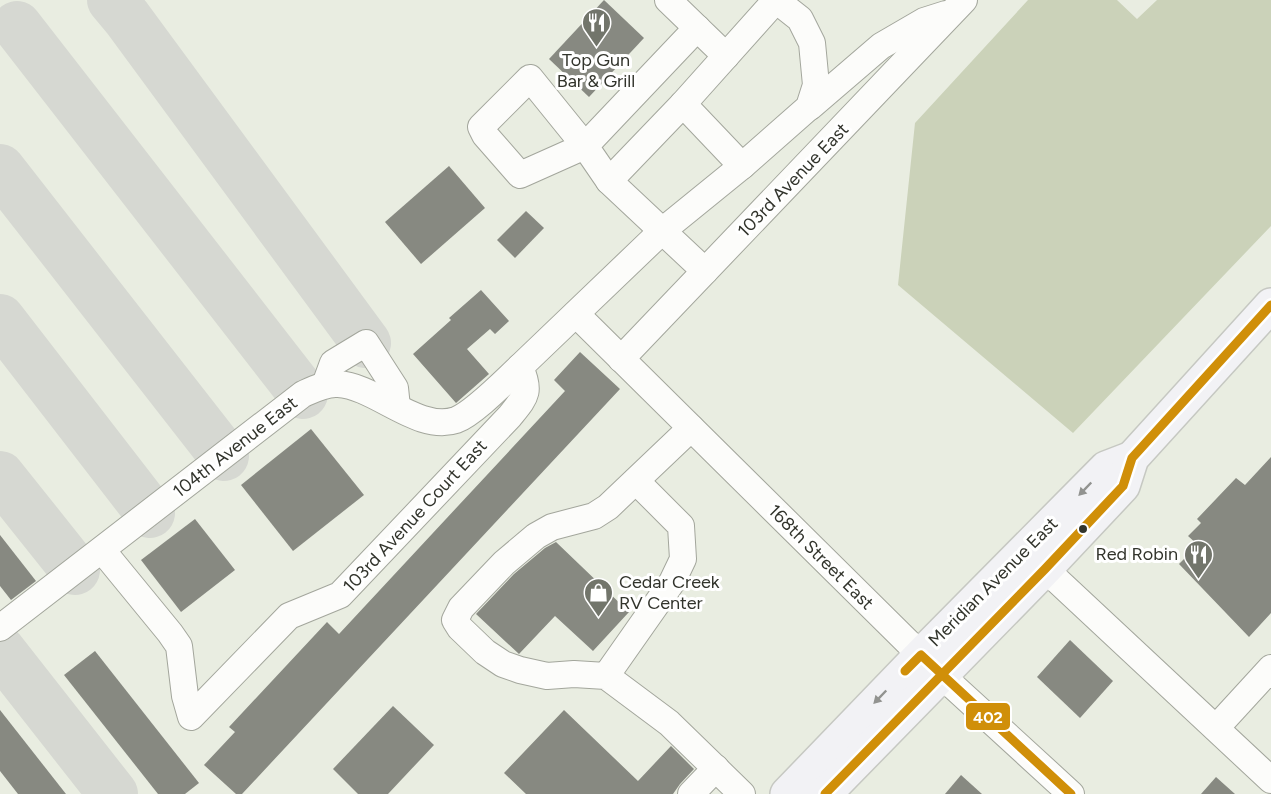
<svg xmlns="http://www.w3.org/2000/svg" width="1271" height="794" viewBox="0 0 1271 794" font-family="Figtree,sans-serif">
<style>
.forest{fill:#cbd2b9}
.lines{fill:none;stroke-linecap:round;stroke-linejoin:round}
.taxiway{stroke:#d6d8d2;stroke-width:50}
.building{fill:#878981}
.minor-casing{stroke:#a3a69c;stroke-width:28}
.major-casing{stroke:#c6c8c2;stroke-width:36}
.minor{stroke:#fcfcfa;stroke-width:26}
.major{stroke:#f2f2f5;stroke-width:33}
.bus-1-casing{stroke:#fff;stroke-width:14}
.bus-1{stroke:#d08f09;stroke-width:9}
.oneway{fill:#929390}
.bus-dot{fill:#32342c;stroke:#fff;stroke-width:2}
.labels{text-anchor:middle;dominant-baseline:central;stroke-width:6;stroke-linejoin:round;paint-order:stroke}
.poi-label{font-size:18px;fill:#32342c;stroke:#fff}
.street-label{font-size:18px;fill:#32342c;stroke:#fff}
.line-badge{stroke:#fff;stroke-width:2}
.badge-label{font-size:16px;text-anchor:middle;font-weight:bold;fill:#fff}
</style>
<rect width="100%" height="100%" fill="#e9ede1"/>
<!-- forest -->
<polygon class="forest" points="1028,0 1117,0 1137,19 1157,0 1271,0 1271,226 1073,433 898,285 915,123"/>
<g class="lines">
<!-- taxiway -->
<g class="taxiway">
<polyline points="112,0 127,18 366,343"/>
<polyline points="17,26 303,394"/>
<polyline points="0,169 224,456"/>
<polyline points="0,319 150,513"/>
<polyline points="0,476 75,570"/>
<polyline points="0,650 113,794"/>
</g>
</g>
<!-- building -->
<g class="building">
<polygon points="604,0 644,38 589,97 549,59"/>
<polygon points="449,166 485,208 421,264 385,222"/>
<polygon points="526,211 544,228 515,258 497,240"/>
<polygon points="481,290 509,321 495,334 490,329 467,349 489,374 456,403 413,354 451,320 449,318"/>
<polygon points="580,352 620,389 242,794 236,794 204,765 235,732 229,727 327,622 339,634 565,391 554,380"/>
<polygon points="311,429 364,495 293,551 241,485"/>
<polygon points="1271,457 1271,613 1249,637 1179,564 1198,545 1188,536 1201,523 1197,519 1236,478 1245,485"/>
<polygon points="195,519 235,570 181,612 141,560"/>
<polygon points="0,535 36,581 11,600 0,586"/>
<polygon points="556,542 629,612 593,651 555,616 519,654 476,614 514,574 545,548"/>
<polygon points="1070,640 1113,681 1080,718 1037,677"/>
<polygon points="95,651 199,783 185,794 158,794 64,675"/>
<polygon points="393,706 434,745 388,794 358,794 333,769"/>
<polygon points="0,710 66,794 18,794 0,771"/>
<polygon points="564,710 638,781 671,746 694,769 680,784 673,794 526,794 504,773"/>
<polygon points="961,775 982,794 945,794"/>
<polygon points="1216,777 1235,794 1201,794"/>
</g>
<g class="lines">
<defs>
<g id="minor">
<polyline points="668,0 726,56"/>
<polyline points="697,28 585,146 530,78 481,127 485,135 520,175 585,146 609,181 705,271"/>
<polyline points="810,107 881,46 924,21 946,14"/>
<polyline points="742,166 809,107 816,85 812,43 800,19 776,0"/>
<polyline points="609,181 683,104 776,0"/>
<polyline points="576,314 941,675 1071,794"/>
<polyline points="621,359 964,0"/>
<polyline points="325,385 333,363 366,343 395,388 397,407"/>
<polyline points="691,428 608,507 594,516 552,527 536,536 504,563 461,608 455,620 460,628 485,652 503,664 520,670 547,676 574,674 606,676 669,723 742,794"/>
<path d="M102 550 170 633 179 646 185 696 191 717 289 616 340 595 510 416C526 396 531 392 520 367L662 231 742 166 683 104"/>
<polyline points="1045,569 1271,780"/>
<path d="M0 628 303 394C314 389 326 383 338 384 376 386 418 433 456 420 474 413 505 381 520 367"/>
<polyline points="606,676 672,582 683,559 681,526 636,481"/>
<polyline points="1216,728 1271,668"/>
<polyline points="691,794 716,768"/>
</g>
<g id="major">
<polyline points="787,794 921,655 1106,468 1132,458"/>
<polyline points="825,794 1045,569 1123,486 1132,458 1271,305"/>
</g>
</defs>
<!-- minor casing -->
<use href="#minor" class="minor-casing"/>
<!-- major casing -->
<use href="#major" class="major-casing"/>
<!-- minor -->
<use href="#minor" class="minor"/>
<!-- major -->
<use href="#major" class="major"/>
<defs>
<g id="bus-1">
<polyline points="905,671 921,655 1071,794"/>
<polyline points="825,794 1045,569 1123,486 1132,458 1271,305"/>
</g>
</defs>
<!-- bus-1 casing -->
<use href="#bus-1" class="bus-1-casing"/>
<!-- bus-1 -->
<use href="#bus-1" class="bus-1"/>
</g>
<!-- one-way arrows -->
<defs><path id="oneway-solid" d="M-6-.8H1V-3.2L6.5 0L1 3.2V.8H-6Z" transform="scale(1.5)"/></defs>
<g class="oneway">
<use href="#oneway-solid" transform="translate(1085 489) rotate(134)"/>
<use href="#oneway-solid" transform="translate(880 697) rotate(134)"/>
</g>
<!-- icons -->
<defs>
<symbol id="restaurant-pin" viewBox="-11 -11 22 30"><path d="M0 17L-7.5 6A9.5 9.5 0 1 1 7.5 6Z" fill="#72756b" stroke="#fff"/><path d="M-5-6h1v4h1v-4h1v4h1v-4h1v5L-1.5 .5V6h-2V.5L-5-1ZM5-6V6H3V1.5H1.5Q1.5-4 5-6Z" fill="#fff"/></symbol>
<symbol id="shop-pin" viewBox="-11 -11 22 30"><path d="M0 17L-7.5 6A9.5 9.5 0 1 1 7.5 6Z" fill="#72756b" stroke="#fff"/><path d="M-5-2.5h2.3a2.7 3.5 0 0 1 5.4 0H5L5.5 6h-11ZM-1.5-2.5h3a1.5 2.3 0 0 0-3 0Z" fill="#fff"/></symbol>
</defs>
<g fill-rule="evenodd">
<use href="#restaurant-pin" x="580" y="6" width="33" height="45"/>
<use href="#restaurant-pin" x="1182" y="538" width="33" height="45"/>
<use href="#shop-pin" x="582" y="576" width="33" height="45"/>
</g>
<!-- markers -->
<circle class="bus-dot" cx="1083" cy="529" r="5"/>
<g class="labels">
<!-- poi labels -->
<g class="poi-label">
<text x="596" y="60">Top Gun<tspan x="596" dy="21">Bar &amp; Grill</tspan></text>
<text x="1178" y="554" text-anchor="end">Red Robin</text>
<text x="619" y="582" text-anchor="start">Cedar Creek<tspan x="619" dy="21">RV Center</tspan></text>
</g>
<!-- street labels -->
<g class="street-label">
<text transform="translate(793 180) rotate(-46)">103rd Avenue East</text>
<text transform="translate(235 447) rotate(-38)">104th Avenue East</text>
<text transform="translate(415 516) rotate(-47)">103rd Avenue Court East</text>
<text transform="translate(821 557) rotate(45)">168th Street East</text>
<text transform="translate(993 582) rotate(-45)">Meridian Avenue East</text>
</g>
</g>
<rect class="line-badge" x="965" y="702" width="46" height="29" rx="6" fill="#d08f09"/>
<g class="badge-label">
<text x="988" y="723">402</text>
</g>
</svg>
